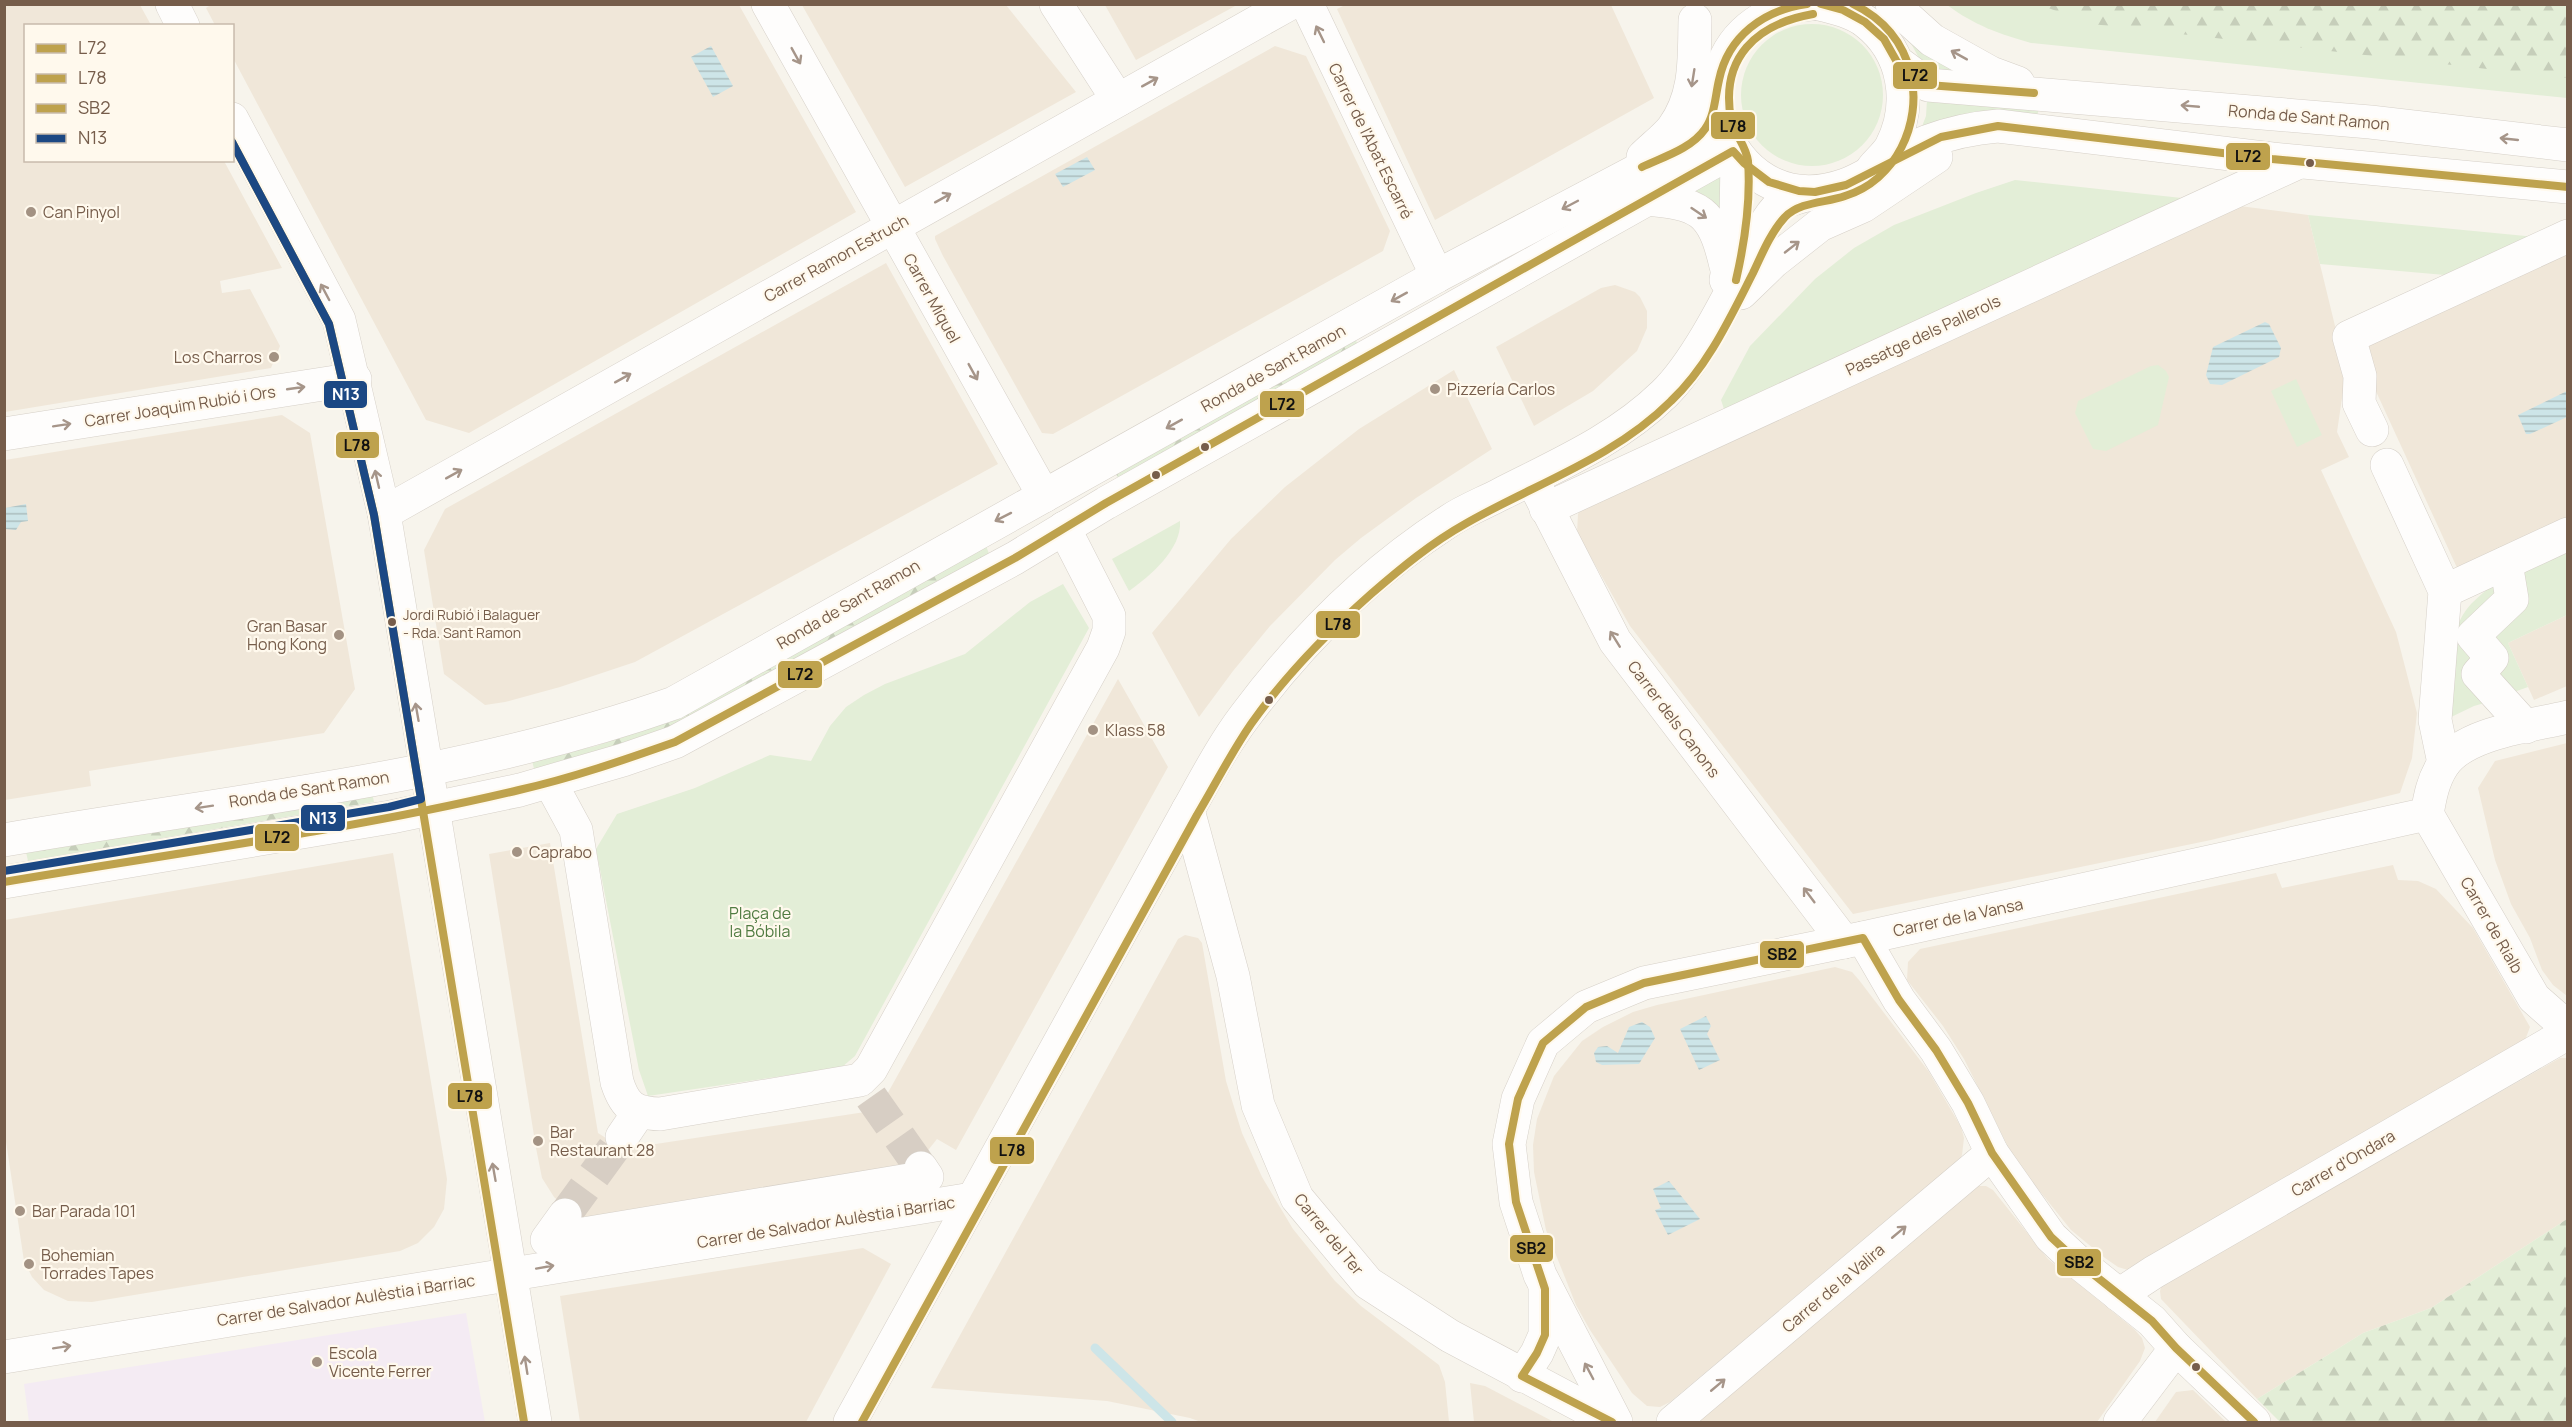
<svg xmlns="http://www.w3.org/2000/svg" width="2572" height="1427" viewBox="0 0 2572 1427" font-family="Manrope,sans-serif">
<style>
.residential{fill:#f0e7d9}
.education{fill:#f4ebf3}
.green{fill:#e3eed7}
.forest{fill:url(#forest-firs)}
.water{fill:url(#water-rules)}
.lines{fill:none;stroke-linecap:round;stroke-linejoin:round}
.stream{stroke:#cde5e8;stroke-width:9}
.minor-tunnel{stroke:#d7cec4;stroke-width:33;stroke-dasharray:33 16;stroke-linecap:butt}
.minor-casing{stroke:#d6d0c8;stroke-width:34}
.minor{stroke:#fefdfc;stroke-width:33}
.bus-1-casing{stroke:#fff9ed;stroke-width:12}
.bus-2-casing{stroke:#fff9ed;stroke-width:12}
.bus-3-casing{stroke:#fff9ed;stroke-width:12}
.bus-4-casing{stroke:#fff9ed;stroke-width:12}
.bus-1{stroke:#bea24d;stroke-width:8}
.bus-2{stroke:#bea24d;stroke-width:8}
.bus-3{stroke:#bea24d;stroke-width:8}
.bus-4{stroke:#1c4883;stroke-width:8}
.oneway{stroke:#a69589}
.bus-dot{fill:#765d4b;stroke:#fff9ed;stroke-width:2}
.poi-dot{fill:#a39283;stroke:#fff9ed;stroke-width:2}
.labels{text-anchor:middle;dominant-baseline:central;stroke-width:4.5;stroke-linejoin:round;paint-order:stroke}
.bus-label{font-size:14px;fill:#765d4b;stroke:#fff9ed;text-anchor:start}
.street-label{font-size:16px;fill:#765d4b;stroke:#fff9ed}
.poi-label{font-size:16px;fill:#765d4b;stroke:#fff9ed;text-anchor:start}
.park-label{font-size:16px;fill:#517c42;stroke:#fff9ed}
.line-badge{stroke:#fff9ed;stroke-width:2}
.badge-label{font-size:16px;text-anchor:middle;font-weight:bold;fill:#fff}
.pale-badge-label{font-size:16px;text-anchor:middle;font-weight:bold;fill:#111}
</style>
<defs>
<pattern id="forest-firs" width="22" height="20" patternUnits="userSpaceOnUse" patternTransform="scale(1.5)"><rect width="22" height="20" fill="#e3eed7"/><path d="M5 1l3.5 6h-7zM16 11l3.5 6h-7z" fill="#c6ceba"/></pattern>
<pattern id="water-rules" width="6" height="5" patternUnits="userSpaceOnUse" patternTransform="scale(1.5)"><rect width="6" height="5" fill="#cde5e8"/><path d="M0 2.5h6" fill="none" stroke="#abbdbe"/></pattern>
</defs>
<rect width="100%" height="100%" fill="#f7f4ec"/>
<!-- residential -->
<g class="residential">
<polygon points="5,4 140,5 151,25 26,26 26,160 224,161 282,268 220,281 222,293 250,289 280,346 271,368 5,412"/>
<polygon points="212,4 739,5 856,212 469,433 426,420 233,58 232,26 215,25 206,8"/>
<polygon points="802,5 1006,5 1076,92 905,187"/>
<polygon points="1105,5 1237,5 1136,60"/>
<polygon points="1345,5 1611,5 1654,98 1435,220 1337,9"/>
<polygon points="1275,46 1306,56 1390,231 1383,251 1053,434 1042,433 943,256 935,239 935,236"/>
<polygon points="2232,205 2308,215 2346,371 2337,432 2349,457 2321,470 2396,632 2417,713 2412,758 2400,793 2211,840 1853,914 1630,626 1577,533 1578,514 1582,508"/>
<polygon points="2567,253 2567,523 2459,572 2357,350"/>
<polygon points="886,263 998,464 635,662 560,687 505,702 485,705 444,674 424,550 445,509"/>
<polygon points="1615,285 1635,292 1640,297 1647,311 1647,328 1637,351 1593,391 1534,426 1496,347 1601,288"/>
<polygon points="1454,370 1492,449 1416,498 1361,538 1335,560 1270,626 1233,671 1199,717 1152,633 1231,539 1285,487 1359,429"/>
<polygon points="282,415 310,433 355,689 324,733 89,771 91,786 5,800 5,460"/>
<polygon points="2567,615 2567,686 2534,700 2508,643"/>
<polygon points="1118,679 1168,767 956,1150 937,1139 925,1154 912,1164 589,1218 570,1211 554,1197 542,1178 536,1148 489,854 550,843 598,1133 623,1149 865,1112 885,1098"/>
<polygon points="2567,743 2568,743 2567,996 2553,985 2542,970 2530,938 2511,904 2495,860 2478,788 2495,761"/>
<polygon points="393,853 447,1179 444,1209 434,1227 418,1243 400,1251 92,1302 68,1301 44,1290 32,1277 24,1261 5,1135 5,920"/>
<polygon points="2393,865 2398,880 2418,881 2436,889 2473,928 2530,1027 2522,1048 2128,1270 2118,1267 2105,1258 2071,1230 2030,1179 2015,1161 1964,1059 1943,1026 1907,980 1908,962 1920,949 2276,873 2282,888"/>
<polygon points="1185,935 1198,938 1202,943 1226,1081 1242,1133 1262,1177 1293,1229 1335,1281 1361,1306 1439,1365 1445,1382 1449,1422 1201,1422 1190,1418 1107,1401 931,1388 1178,939"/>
<polygon points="1835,967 1852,972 1859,980 1929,1072 1961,1127 1964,1138 1962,1155 1959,1160 1670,1402 1660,1407 1647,1406 1632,1393 1590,1330 1576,1305 1546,1230 1534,1172 1533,1145 1537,1119 1554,1076 1582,1041 1603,1027 1633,1012 1657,1005"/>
<polygon points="2560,1058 2567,1058 2567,1219 2431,1308 2363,1333 2257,1399 2161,1299 2160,1291 2162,1284"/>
<polygon points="1977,1186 1986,1186 1993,1190 2048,1259 2134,1329 2142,1338 2145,1348 2140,1361 2097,1422 1691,1422"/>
<polygon points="863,1248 891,1264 806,1422 580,1422 560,1296"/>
<polygon points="1470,1383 1485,1386 1554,1422 1474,1422"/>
<polygon points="2193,1390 2226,1422 2155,1422 2176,1392"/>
</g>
<!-- education -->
<polygon class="education" points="466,1313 485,1422 29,1422 24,1384"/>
<!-- green -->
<g class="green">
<path d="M1947 5H2567V98L2031 43C1999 34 1974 25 1947 5Z"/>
<circle cx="1812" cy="95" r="71"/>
<polygon points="1902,27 1967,74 1925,69"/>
<polygon points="1927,100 2039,109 2036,119 1921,129 1926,116"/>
<polygon points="1722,176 1726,220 1676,193"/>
<polygon points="2015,180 2191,199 1725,412 1721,400 1750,346 1815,279 1854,248 1894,225 1976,193"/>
<polygon points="2308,215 2536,237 2445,275 2320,264"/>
<polygon points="2158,365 2166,371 2169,377 2158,425 2106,451 2093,449 2075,413 2078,401 2151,366"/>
<polygon points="2296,379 2322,435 2297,447 2271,391"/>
<path d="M1180 521C1182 549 1150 576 1129 591L1112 559Z"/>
<polygon points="2567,546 2567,615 2508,643 2528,687 2503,696 2479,637 2512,572"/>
<path d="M2503 577 2507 596 2465 639 2495 700 2474 706 2447 719C2450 682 2444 633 2471 604 2481 594 2492 585 2503 577Z"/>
<polygon points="1063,584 1089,628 855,1056 842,1067 648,1096 639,1070 596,849 617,814 695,788 770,755 811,761 830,726 846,707 864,695 885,684 965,654 1030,602"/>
</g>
<!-- forest -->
<g class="forest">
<polygon points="2040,5 2567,5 2567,78 2092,24"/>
<polygon points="1354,338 1360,347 1120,482 1115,472"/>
<polygon points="986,546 990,556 673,727 535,772 532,761 596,746 669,719"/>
<polygon points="372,792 374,802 28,861 26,852"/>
<polygon points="2567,1219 2567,1422 2280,1422 2257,1399 2363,1333 2431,1308"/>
</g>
<!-- water -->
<g class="water">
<polygon points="711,46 733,86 713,97 691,57"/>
<polygon points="1087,157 1095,170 1063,187 1055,174"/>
<polygon points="2265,322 2269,324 2281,348 2279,357 2222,385 2210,384 2206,375 2213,347"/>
<polygon points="2567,391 2567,417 2530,434 2526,434 2518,415"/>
<polygon points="26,504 28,521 21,522 16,530 5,529 5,508"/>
<polygon points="1706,1016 1711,1026 1707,1034 1720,1060 1699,1070 1680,1029"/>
<polygon points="1642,1022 1650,1027 1655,1038 1639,1064 1602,1065 1596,1062 1594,1053 1598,1047 1607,1046 1618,1053 1629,1027"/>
<polygon points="1669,1181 1700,1219 1668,1235 1655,1210 1661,1208 1653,1189"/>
</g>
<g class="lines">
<!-- stream -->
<polyline class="stream" points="1095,1348 1172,1422"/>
<!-- minor-tunnel -->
<g class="minor-tunnel">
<polyline points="871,1097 921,1168"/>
<polyline points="565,1215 622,1137"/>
</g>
<defs>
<g id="minor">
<polyline points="172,4 183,26"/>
<polyline points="768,4 1044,496"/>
<polyline points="1056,4 1118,100"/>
<polyline points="1307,4 1437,276"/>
<path d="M1819 4C1836 8 1853 12 1866 22 1905 52 1913 104 1891 147 1887 154 1879 161 1873 168"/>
<polyline points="1892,4 1932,40 1991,73 2018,83"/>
<polyline points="1897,62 1928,85 2370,122 2568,145"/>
<polyline points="232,119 339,320 384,513 535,1422"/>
<path d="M1724 132C1747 181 1792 204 1845 185 1871 176 1899 153 1926 142 1950 133 1972 128 1998 126L2272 159 2568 187"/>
<path d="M1643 157C1652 148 1665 138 1673 128 1697 95 1694 58 1695 20"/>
<path d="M1643 199C1700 203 1713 210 1726 266"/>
<polyline points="1726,280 1736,223 1737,157"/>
<polyline points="1741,293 1773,262 1820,225 1863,206 1936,157"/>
<polyline points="2372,430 2359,403 2360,376 2349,337 2568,236"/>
<polyline points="4,434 355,379"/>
<polyline points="2387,465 2445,591 2435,720 2444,763"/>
<polyline points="1538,491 1615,641 1844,942"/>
<polyline points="1546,509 2299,162"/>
<polyline points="384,513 1289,4"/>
<polyline points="2506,563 2512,599 2473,636 2492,658 2478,674 2526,727"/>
<polyline points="2445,591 2568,534"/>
<path d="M550 782 576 830 617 1082C625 1107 634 1113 660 1114L860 1080 871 1069 1103 648 1109 631V616L1064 528"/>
<polyline points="1188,810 1233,976 1258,1105 1297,1198 1368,1283 1450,1336 1612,1422"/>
<polyline points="2427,814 2534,998 2568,1028"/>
<path d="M4 840C229 801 459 779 674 703L1437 276 1691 142C1719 117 1711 103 1721 71 1733 30 1770 7 1811 4"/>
<polyline points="4,882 391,817 520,790 623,760 675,742 1015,558 1106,503 1733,151"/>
<polyline points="1863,938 1899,1000 1936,1050 1968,1103 1992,1153 2051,1237 2078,1262 2152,1321 2176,1348 2254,1422"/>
<polyline points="622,1137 639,1112"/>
<polyline points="565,1215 547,1240 927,1177 921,1168"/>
<polyline points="2119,1295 2154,1272 2568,1033"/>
<polyline points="4,1357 972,1199"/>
<polyline points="1522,1376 1537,1353 1545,1335 1545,1290"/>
<path d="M850 1422 1188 810C1206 778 1223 745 1245 716 1301 641 1370 572 1449 521 1465 510 1484 503 1501 494 1558 465 1618 439 1664 394 1698 361 1731 292 1753 250 1761 235 1767 215 1782 204 1793 197 1808 195 1821 192"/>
<path d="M1616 1422 1540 1275 1516 1202 1509 1144 1518 1099 1543 1043 1586 1007 1644 983 1863 938 2427 814C2430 797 2433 780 2443 765 2465 732 2531 726 2568 717"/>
<polyline points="1673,1422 1992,1153"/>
<polyline points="2120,1422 2176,1348"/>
</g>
</defs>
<!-- minor casing -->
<use href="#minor" class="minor-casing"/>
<!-- minor -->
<use href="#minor" class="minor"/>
<defs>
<g id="bus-1">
<polyline points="1821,4 1843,10 1865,22 1884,39 1897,62 1928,85 2034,93"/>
<path d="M1642 167C1663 157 1691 149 1705 129 1715 115 1715 97 1719 80 1728 36 1764 10 1807 4"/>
<path d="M4 882C175 853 351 830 519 790 572 778 624 760 675 742L1015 558 1106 503 1733 151 1744 163 1769 182 1799 191 1815 192 1846 185 1941 137 1998 126 2272 159 2568 187"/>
</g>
<g id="bus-2">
<polyline points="232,142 329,324 374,515 524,1422"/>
<path d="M1736 280C1745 241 1751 201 1748 161 1746 145 1734 134 1731 119 1720 58 1756 24 1813 14"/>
<path d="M862 1422 1197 815C1215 785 1231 753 1251 724 1285 676 1327 633 1371 594 1400 569 1431 543 1465 524 1534 484 1613 459 1671 401 1708 366 1730 318 1753 273 1762 254 1771 232 1785 217 1801 201 1826 203 1845 196 1896 180 1922 124 1911 74 1903 41 1884 19 1853 4"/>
</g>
<polyline id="bus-3" points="1612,1422 1522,1376 1537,1353 1545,1335 1545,1289 1516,1202 1509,1144 1518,1099 1543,1043 1586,1007 1644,983 1863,938 1899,1000 1936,1050 1968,1103 1992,1153 2051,1237 2078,1262 2152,1321 2176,1348 2254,1422"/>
<polyline id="bus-4" points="4,871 389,807 421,799 374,515 329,324 232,142"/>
</defs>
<!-- bus-1 casing -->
<use href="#bus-1" class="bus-1-casing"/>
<!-- bus-2 casing -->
<use href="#bus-2" class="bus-2-casing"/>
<!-- bus-3 casing -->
<use href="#bus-3" class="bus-3-casing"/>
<!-- bus-4 casing -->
<use href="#bus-4" class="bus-4-casing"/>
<!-- bus-1 -->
<use href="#bus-1" class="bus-1"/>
<!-- bus-2 -->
<use href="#bus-2" class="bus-2"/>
<!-- bus-3 -->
<use href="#bus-3" class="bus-3"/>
<!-- bus-4 -->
<use href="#bus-4" class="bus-4"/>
</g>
<!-- one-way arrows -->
<defs><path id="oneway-shaft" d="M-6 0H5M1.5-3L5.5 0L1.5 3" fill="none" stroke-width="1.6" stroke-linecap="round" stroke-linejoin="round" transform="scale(1.5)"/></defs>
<g class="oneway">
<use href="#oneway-shaft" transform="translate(1320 34) rotate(-116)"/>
<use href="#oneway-shaft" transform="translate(1959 55) rotate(-151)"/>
<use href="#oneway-shaft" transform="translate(796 56) rotate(61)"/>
<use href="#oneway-shaft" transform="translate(1693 78) rotate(99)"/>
<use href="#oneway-shaft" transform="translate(1150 82) rotate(-29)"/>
<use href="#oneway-shaft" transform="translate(2190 106) rotate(-175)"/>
<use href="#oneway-shaft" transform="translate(2509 139) rotate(-174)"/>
<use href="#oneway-shaft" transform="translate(943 198) rotate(-29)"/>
<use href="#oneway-shaft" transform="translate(1570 205) rotate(152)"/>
<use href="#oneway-shaft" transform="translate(1699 213) rotate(34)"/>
<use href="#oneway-shaft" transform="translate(1792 247) rotate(-38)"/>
<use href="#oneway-shaft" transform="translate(325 292) rotate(-118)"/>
<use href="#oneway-shaft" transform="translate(1399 297) rotate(151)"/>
<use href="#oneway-shaft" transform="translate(973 372) rotate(61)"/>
<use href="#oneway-shaft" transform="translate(623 378) rotate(-29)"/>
<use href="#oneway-shaft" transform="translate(296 388) rotate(-8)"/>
<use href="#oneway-shaft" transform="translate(1174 424) rotate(151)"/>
<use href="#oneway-shaft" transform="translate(62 425) rotate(-9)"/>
<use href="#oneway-shaft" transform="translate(454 474) rotate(-29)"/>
<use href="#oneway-shaft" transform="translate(377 479) rotate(-103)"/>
<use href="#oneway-shaft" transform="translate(1003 517) rotate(153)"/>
<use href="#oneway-shaft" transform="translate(1615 639) rotate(-122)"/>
<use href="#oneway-shaft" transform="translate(417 712) rotate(-100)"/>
<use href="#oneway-shaft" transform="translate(204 807) rotate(171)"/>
<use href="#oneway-shaft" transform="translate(1809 895) rotate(-127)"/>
<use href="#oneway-shaft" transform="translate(494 1172) rotate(-100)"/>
<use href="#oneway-shaft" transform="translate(1899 1232) rotate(-40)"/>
<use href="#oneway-shaft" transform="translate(545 1267) rotate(-10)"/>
<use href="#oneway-shaft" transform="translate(62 1347) rotate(-9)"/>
<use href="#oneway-shaft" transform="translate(526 1365) rotate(-99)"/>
<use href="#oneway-shaft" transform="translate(1589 1371) rotate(-118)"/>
<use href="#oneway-shaft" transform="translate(1718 1385) rotate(-40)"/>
</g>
<!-- markers -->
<g class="bus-dot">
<circle cx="2310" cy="163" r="5"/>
<circle cx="1205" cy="447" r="5"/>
<circle cx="1156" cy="475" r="5"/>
<circle cx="392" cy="622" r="5"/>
<circle cx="1269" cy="700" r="5"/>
<circle cx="2196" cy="1367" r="5"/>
</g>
<g class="poi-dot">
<circle cx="31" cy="212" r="6"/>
<circle cx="274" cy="357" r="6"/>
<circle cx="1435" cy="389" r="6"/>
<circle cx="339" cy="635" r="6"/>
<circle cx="1093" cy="730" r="6"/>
<circle cx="517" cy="852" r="6"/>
<circle cx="538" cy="1141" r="6"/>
<circle cx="20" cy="1211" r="6"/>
<circle cx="29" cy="1264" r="6"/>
<circle cx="317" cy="1362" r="6"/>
</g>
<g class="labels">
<!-- bus labels -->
<g class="bus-label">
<text x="403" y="614">Jordi Rubió i Balaguer<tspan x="403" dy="18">- Rda. Sant Ramon</tspan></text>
</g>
<!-- street labels -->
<g class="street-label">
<text transform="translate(2309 117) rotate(5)">Ronda de Sant Ramon</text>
<text transform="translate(1371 141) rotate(64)">Carrer de l'Abat Escarré</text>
<text transform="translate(836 258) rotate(-29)">Carrer Ramon Estruch</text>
<text transform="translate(932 298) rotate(61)">Carrer Miquel</text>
<text transform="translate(1923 335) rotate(-25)">Passatge dels Pallerols</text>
<text transform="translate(1273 368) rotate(-29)">Ronda de Sant Ramon</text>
<text transform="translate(180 406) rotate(-9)">Carrer Joaquim Rubió i Ors</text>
<text transform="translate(848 604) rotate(-30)">Ronda de Sant Ramon</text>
<text transform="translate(1674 719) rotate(53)">Carrer dels Canons</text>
<text transform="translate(309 789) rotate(-9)">Ronda de Sant Ramon</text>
<text transform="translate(1958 917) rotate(-12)">Carrer de la Vansa</text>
<text transform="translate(2492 925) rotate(60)">Carrer de Rialb</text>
<text transform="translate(2343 1163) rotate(-30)">Carrer d'Ondara</text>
<text transform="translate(826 1222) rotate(-9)">Carrer de Salvador Aulèstia i Barriac</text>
<text transform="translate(1329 1234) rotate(51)">Carrer del Ter</text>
<text transform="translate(1833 1288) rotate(-40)">Carrer de la Valira</text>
<text transform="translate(346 1300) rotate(-9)">Carrer de Salvador Aulèstia i Barriac</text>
</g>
<!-- poi labels -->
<g class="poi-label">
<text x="43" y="212">Can Pinyol</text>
<text x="262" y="357" text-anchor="end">Los Charros</text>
<text x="1447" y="389">Pizzería Carlos</text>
<text x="327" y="626" text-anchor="end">Gran Basar<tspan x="327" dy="18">Hong Kong</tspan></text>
<text x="1105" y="730">Klass 58</text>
<text x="529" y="852">Caprabo</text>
<text x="550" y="1132">Bar<tspan x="550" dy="18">Restaurant 28</tspan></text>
<text x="32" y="1211">Bar Parada 101</text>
<text x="41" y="1255">Bohemian<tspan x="41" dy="18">Torrades Tapes</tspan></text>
<text x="329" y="1353">Escola<tspan x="329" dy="18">Vicente Ferrer</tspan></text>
</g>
<!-- park labels -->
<g class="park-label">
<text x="760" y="913">Plaça de<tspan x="760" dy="18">la Bóbila</tspan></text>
</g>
</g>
<g class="line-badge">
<rect x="1892" y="61" width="46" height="29" rx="6" fill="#bea24d"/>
<rect x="1710" y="111" width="46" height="29" rx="6" fill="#bea24d"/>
<rect x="2225" y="142" width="46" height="29" rx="6" fill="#bea24d"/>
<rect x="323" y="380" width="45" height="29" rx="6" fill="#1c4883"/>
<rect x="1259" y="390" width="46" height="28" rx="6" fill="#bea24d"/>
<rect x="335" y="431" width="45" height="28" rx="6" fill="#bea24d"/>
<rect x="1315" y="610" width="46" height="29" rx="6" fill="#bea24d"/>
<rect x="777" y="660" width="46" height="29" rx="6" fill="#bea24d"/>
<rect x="300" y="804" width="46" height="28" rx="6" fill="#1c4883"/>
<rect x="254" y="823" width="46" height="29" rx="6" fill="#bea24d"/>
<rect x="1759" y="940" width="46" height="29" rx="6" fill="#bea24d"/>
<rect x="447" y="1082" width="46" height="28" rx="6" fill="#bea24d"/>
<rect x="989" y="1136" width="46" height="29" rx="6" fill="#bea24d"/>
<rect x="1509" y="1234" width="45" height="29" rx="6" fill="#bea24d"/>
<rect x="2056" y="1248" width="46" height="29" rx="6" fill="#bea24d"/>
</g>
<g class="badge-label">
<text x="346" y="400">N13</text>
<text x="323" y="824">N13</text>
</g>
<g class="pale-badge-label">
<text x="1915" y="81">L72</text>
<text x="1733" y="132">L78</text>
<text x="2248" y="162">L72</text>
<text x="1282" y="410">L72</text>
<text x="357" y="451">L78</text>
<text x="1338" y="630">L78</text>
<text x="800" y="680">L72</text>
<text x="277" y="843">L72</text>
<text x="1782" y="960">SB2</text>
<text x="470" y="1102">L78</text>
<text x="1012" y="1156">L78</text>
<text x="1531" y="1254">SB2</text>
<text x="2079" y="1268">SB2</text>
</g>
<!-- border -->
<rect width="2572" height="1427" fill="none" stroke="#765d4b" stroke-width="12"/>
<!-- legend -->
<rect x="24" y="24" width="210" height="138" fill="#fff9ed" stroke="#c8bbac" stroke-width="1.5"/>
<rect x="36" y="44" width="30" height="9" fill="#bea24d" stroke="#c8bbac" stroke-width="1.5"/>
<text x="78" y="54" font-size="18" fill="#765d4b">L72</text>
<rect x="36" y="74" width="30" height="9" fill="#bea24d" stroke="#c8bbac" stroke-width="1.5"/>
<text x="78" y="84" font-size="18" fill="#765d4b">L78</text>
<rect x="36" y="104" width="30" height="9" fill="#bea24d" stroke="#c8bbac" stroke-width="1.5"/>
<text x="78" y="114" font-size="18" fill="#765d4b">SB2</text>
<rect x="36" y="134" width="30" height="9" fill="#1c4883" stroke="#c8bbac" stroke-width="1.5"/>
<text x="78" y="144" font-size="18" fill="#765d4b">N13</text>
</svg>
